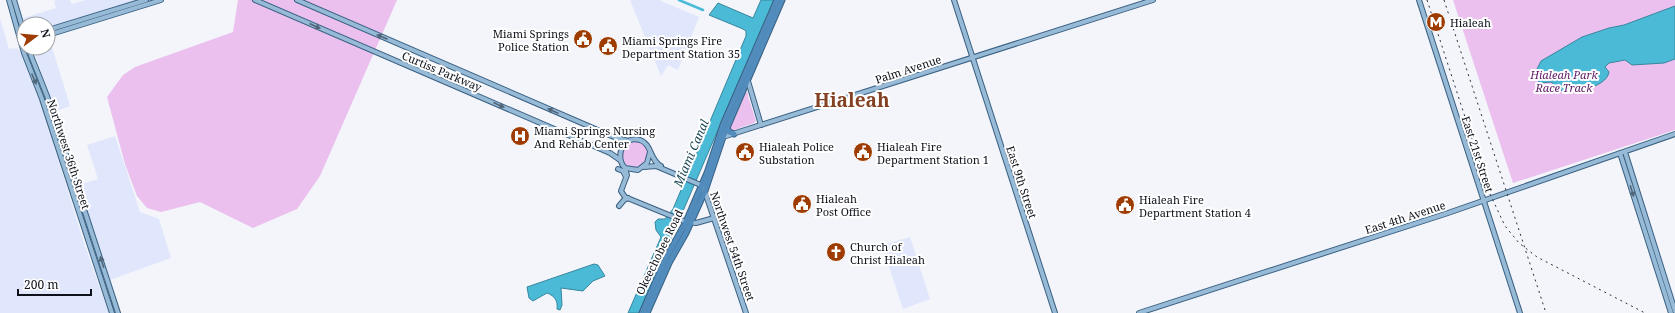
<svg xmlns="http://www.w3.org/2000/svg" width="1675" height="313" viewBox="0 0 1675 313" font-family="'Noto Serif',serif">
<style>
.built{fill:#e0e7fc}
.green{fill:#ebbfee}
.water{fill:#4abad6;stroke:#38879e}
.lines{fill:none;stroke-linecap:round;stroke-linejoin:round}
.canal{stroke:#4abad6;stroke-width:2.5}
.major-casing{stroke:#3a6183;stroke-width:6}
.highway-casing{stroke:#3a6183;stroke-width:7}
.major{stroke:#97bad7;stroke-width:4}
.highway{stroke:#518cbc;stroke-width:5}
.rail{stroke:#2c2f37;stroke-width:1;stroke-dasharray:2 4;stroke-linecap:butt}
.oneway{fill:#526678}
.labels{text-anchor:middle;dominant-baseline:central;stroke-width:4;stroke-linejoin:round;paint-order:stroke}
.poi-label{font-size:11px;fill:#0e111a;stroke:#fff;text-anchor:start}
.street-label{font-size:11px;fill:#0e111a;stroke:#fff}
.park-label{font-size:11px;font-style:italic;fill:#5d1864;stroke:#fff}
.water-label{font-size:12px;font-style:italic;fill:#1b4b57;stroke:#fff}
.town-label{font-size:19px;font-weight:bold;fill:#844224;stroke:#fff}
</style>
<rect width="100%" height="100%" fill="#f3f5fa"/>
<!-- built -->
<g class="built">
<polygon points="57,0 70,0 72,4 85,0 138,0 48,28 48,24 25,24 23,18 56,8 54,1"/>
<polygon points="630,0 659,0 699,17 678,70 668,65 661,76"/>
<polygon points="0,18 9,49 17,48 20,51 41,104 85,246 109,313 0,313"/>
<polygon points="48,34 70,106 54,112 33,48 48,48"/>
<polygon points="115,136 140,212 159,219 171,258 110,280 78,185 98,179 87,145"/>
<polygon points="910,237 930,299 903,309 882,245"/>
</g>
<!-- green -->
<g class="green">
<polygon points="238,0 397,0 320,176 297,209 253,228 200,202 161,212 147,208 137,196 125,164 107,97 123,75 135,67 233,32"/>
<polygon points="1453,0 1675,0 1675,130 1513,183"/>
<polygon points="746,92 748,93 748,96 756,121 754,123 731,131 730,129"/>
<circle cx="635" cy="155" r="13"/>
</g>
<!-- water -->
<g class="water">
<polygon points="761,0 774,0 639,313 628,313 661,237 656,230 655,222 658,219 665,219 673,209 746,36 746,31 743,29 709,15 718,3 753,18"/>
<path d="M1675 6V59L1664 63 1632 65 1625 60 1609 63 1605 67 1609 72C1607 88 1569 95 1556 89L1555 85 1551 82 1541 83 1538 81 1536 71 1541 61 1582 37 1609 28 1624 25Z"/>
<path d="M594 264 598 265 605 276 593 281 583 291 561 288 562 305 560 310 557 309C558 301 555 296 547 293L533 301 529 298 527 287Z"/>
</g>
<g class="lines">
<!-- canal -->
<polyline class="canal" points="679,0 703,10"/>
<defs>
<g id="major">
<polyline points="9,0 24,53 42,99 112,313"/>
<polyline points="14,0 24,33"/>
<polyline points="255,0 610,153 620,160"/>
<polyline points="297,0 614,137 628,141"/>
<polyline points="954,0 1055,313"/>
<polyline points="1419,0 1520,313"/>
<polyline points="48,30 146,0"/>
<polyline points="48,35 161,0"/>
<polyline points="28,48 47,96 118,313"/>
<polyline points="748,81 761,125"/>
<polyline points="723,137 1153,0"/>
<path d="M650 152 647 163 638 170 625 168C614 157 623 135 640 140 652 144 650 161 661 166"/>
<polyline points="1625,152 1675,311"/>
<polyline points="1620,153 1671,313"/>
<polyline points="644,167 656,166 703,186 746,313"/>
<polyline points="625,168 627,175 621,191 625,197 686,222 696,223 714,218"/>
<polyline points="618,169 623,171 626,177"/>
<polyline points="619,206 624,200 628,198"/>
<polyline points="1139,313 1448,213 1675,134"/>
</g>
<g id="highway">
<polyline points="727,128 729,132 734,134"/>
<polyline points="642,313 666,258 686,222 707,173 723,125 777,0"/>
<polyline points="647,313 669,263 686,233 705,191 723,137 782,0"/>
</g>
</defs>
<!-- major casing -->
<use href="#major" class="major-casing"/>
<!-- highway casing -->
<use href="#highway" class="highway-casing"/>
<!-- major -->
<use href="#major" class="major"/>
<!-- highway -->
<use href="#highway" class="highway"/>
<!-- rail -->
<g class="rail">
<polyline points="1427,0 1490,194 1505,226 1519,243 1537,257 1645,313"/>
<polyline points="1444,0 1546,313"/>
</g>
</g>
<!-- one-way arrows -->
<defs><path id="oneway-solid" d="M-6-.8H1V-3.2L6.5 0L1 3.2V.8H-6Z"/></defs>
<g class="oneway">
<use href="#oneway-solid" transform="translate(315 26) rotate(24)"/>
<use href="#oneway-solid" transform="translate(382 37) rotate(-157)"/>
<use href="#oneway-solid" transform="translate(34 79) rotate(67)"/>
<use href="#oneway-solid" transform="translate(499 105) rotate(24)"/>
<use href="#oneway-solid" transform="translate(553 111) rotate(-156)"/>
<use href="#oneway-solid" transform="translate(1632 191) rotate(72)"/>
<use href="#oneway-solid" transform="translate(102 262) rotate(-108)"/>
</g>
<!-- icons -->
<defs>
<symbol id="metro-disc" viewBox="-11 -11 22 22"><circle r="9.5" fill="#9e3b00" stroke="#fff"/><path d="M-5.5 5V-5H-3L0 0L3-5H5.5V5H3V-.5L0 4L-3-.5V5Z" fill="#fff"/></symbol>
<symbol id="civic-disc" viewBox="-11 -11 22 22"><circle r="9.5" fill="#9e3b00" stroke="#fff"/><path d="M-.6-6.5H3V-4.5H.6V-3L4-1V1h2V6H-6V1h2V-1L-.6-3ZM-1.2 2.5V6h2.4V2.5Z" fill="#fff"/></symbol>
<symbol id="hospital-disc" viewBox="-11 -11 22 22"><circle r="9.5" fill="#9e3b00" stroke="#fff"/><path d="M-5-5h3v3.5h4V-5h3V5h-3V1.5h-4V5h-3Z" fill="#fff"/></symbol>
<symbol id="church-disc" viewBox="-11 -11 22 22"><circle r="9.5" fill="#9e3b00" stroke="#fff"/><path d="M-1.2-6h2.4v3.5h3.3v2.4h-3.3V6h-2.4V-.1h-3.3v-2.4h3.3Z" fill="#fff"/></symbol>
</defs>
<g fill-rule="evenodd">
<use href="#metro-disc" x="1425" y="11" width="22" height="22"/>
<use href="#civic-disc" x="572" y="28" width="22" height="22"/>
<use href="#civic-disc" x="597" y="35" width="22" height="22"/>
<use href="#hospital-disc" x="509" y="125" width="22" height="22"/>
<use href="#civic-disc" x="734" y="141" width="22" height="22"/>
<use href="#civic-disc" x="852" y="141" width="22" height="22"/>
<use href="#civic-disc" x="791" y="193" width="22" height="22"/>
<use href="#civic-disc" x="1114" y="194" width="22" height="22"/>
<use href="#church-disc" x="825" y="241" width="22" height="22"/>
</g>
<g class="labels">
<!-- poi labels -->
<g class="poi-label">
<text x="1450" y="22">Hialeah</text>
<text x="569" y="33" text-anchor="end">Miami Springs<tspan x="569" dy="13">Police Station</tspan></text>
<text x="622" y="40">Miami Springs Fire<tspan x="622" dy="13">Department Station 35</tspan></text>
<text x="534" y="130">Miami Springs Nursing<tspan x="534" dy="13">And Rehab Center</tspan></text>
<text x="759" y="146">Hialeah Police<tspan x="759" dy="13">Substation</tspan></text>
<text x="877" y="146">Hialeah Fire<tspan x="877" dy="13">Department Station 1</tspan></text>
<text x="816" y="198">Hialeah<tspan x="816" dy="13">Post Office</tspan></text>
<text x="1139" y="199">Hialeah Fire<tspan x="1139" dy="13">Department Station 4</tspan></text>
<text x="850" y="246">Church of<tspan x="850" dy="13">Christ Hialeah</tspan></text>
</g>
<!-- street labels -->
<g class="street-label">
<text transform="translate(908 69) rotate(-18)">Palm Avenue</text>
<text transform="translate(442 71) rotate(23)">Curtiss Parkway</text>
<text transform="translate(69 154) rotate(72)">Northwest 36th Street</text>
<text transform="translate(1478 154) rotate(72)">East 21st Street</text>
<text transform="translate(1022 182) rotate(72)">East 9th Street</text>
<text transform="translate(1405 217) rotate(-18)">East 4th Avenue</text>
<text transform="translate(733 246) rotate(71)">Northwest 54th Street</text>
<text transform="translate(659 252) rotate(-64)">Okeechobee Road</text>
</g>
<!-- park labels -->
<g class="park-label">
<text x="1564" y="74">Hialeah Park<tspan x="1564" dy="13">Race Track</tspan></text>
</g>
<!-- water labels -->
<g class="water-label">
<text transform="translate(691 153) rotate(-67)">Miami Canal</text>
</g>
<!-- town labels -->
<g class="town-label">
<text x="852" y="100">Hialeah</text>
</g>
</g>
<!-- north arrow -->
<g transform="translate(36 36) rotate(74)"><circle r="19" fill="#ffffff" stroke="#9fa0a3"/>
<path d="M0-3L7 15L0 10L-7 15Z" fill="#9e3b00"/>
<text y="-6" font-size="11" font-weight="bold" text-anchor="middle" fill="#0e111a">N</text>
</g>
<!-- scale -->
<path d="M18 289v6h73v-6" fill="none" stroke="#0e111a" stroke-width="2"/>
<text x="24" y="289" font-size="12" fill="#0e111a" stroke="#ffffff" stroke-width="3" paint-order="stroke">200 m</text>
</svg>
